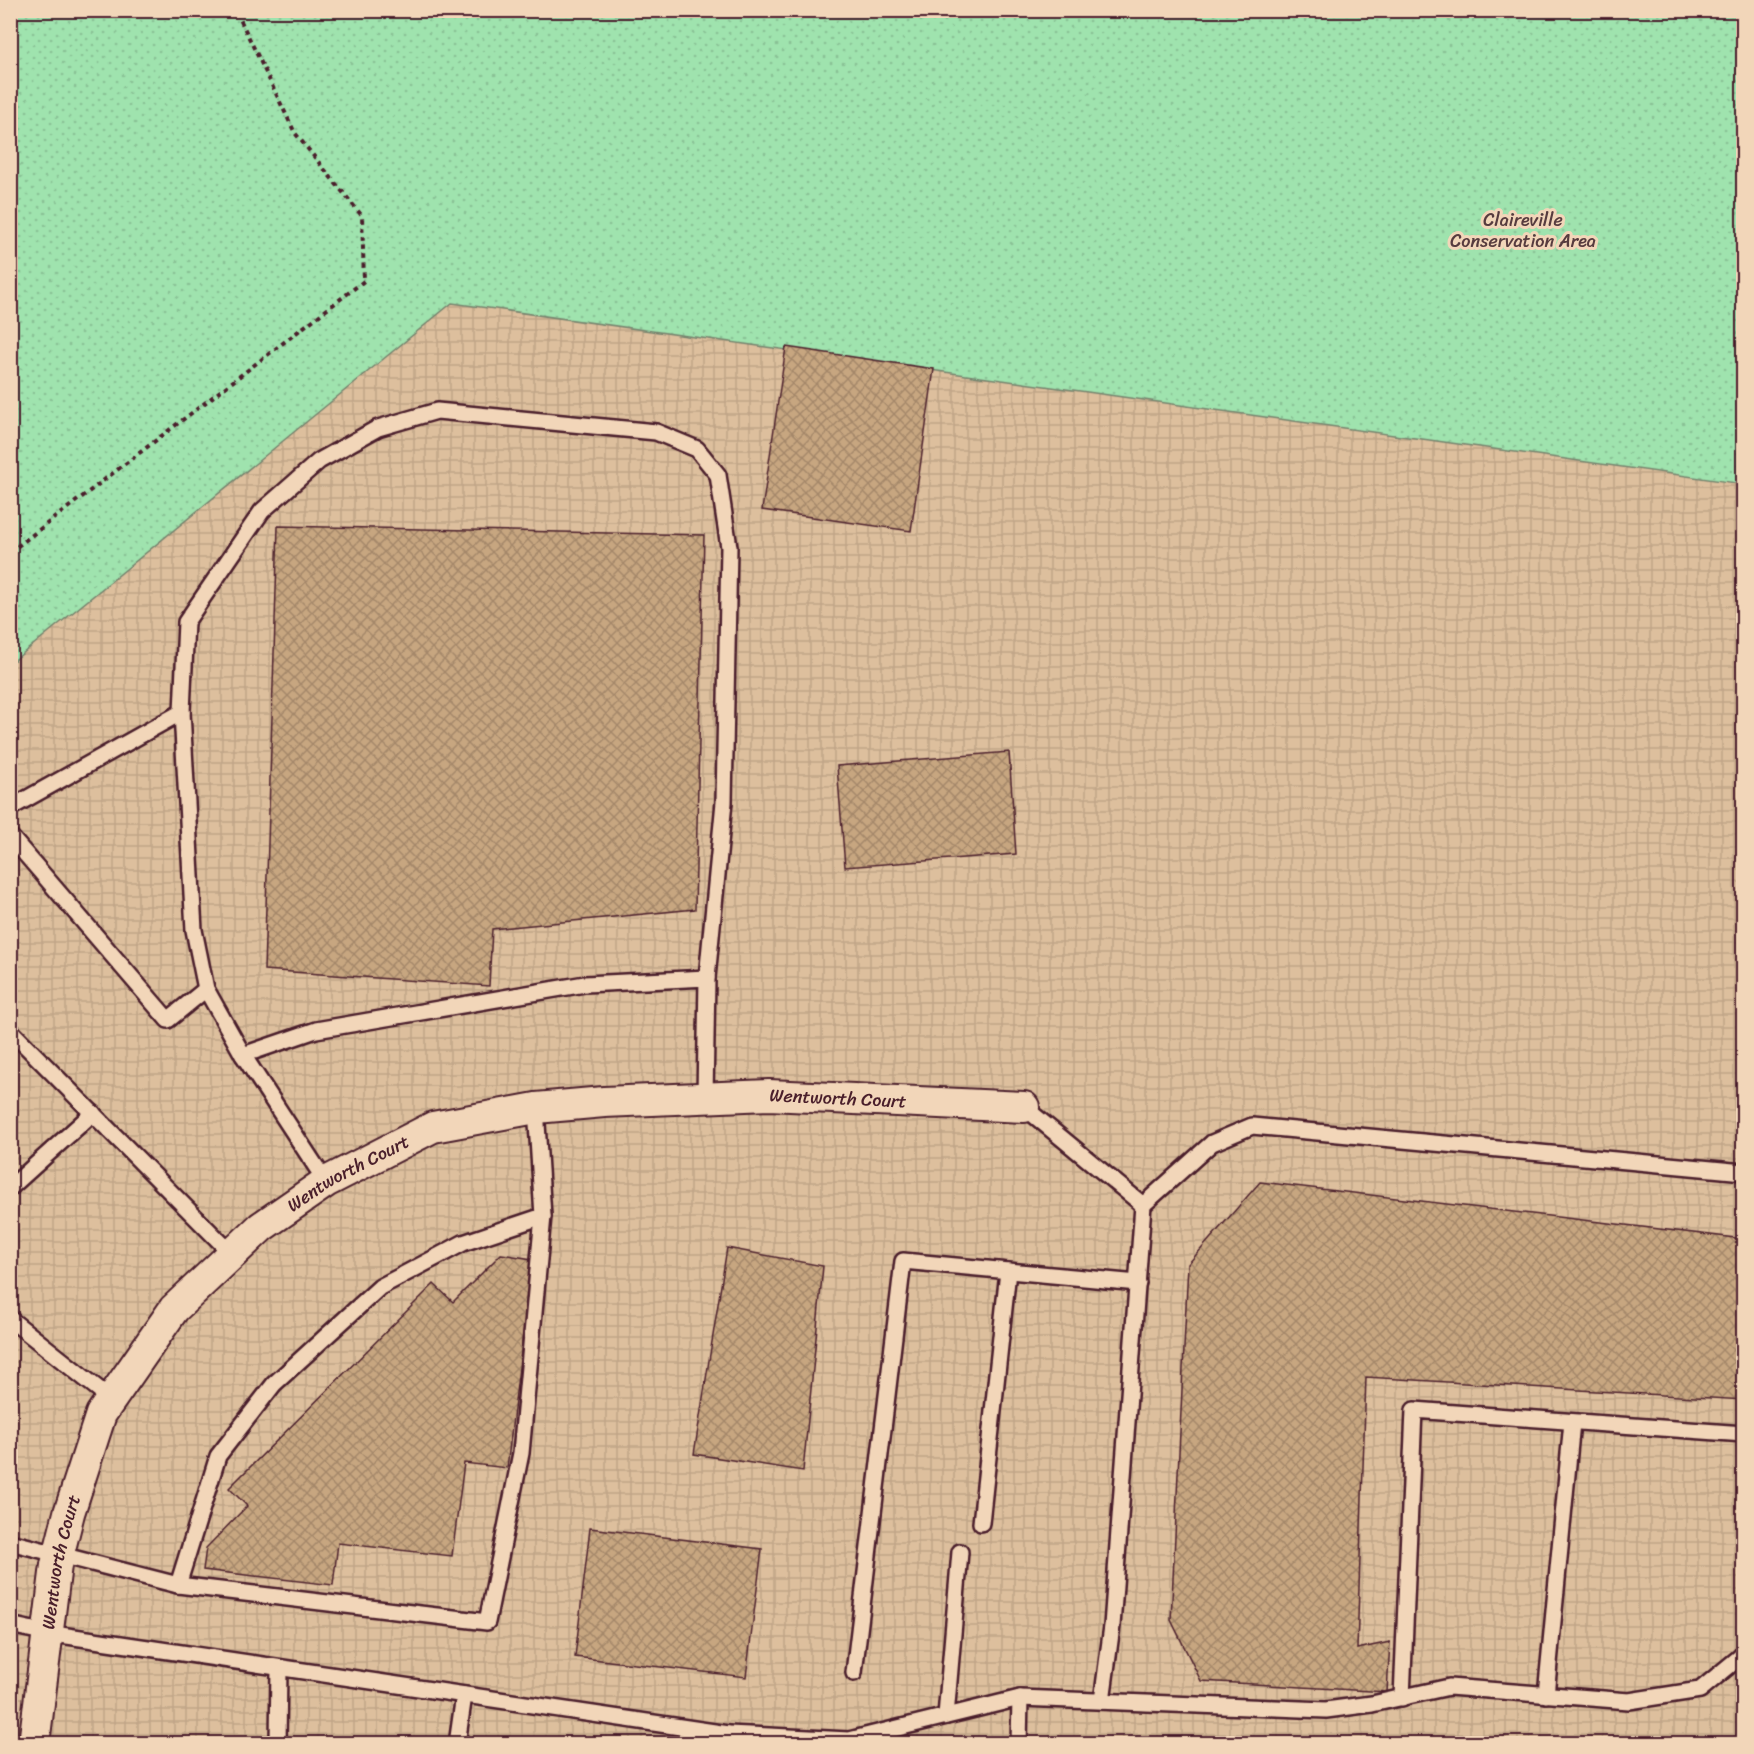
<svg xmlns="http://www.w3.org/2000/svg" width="1754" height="1754" viewBox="0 0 1754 1754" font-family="Sriracha,sans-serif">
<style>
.industrial{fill:url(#industrial-grid)}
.park{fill:url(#park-dots);stroke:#74816c;stroke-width:1.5}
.building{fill:url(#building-cross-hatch);stroke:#4a1f2b;stroke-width:1.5}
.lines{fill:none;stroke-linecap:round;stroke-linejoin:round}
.service-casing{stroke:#4a1f2b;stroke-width:20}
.minor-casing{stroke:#4a1f2b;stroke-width:34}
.path{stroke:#4a1f2b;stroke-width:4;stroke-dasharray:4.5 4.5;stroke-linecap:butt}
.service{stroke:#f2d6b9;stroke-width:15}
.minor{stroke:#f2d6b9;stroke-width:30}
.labels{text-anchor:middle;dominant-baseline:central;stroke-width:6;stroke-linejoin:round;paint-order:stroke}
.park-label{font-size:18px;fill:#573c3f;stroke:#f2d6b9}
.street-label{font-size:18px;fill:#4a1f2b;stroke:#f2d6b9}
</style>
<defs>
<pattern id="industrial-grid" width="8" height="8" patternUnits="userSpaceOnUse" patternTransform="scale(1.5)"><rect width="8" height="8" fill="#ddbf9d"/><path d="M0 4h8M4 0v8" fill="none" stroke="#bfa487"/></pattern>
<pattern id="park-dots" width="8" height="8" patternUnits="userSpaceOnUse" patternTransform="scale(1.5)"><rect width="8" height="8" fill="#9fe3ae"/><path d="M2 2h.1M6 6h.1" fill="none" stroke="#8ac296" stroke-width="1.8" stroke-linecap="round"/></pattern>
<pattern id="building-cross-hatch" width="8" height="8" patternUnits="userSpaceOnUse" patternTransform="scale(1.5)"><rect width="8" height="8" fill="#c7a680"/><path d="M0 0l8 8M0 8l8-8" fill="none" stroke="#a48769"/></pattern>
</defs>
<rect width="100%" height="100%" fill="#ebceac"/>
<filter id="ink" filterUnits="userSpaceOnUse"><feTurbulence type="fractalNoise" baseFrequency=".0167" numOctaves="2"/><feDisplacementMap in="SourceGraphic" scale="12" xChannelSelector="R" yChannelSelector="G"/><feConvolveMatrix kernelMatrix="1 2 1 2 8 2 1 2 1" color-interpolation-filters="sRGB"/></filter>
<g filter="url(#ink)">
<!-- industrial -->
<polygon class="industrial" points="452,303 1743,484 1743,1743 11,1744 11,663"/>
<!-- park -->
<polygon class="park" points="11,11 1743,11 1743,484 452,303 11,663"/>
<!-- building -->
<g class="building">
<polygon points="786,347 934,369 911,531 762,510"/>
<polygon points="278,526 704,535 695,909 492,929 489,986 264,970"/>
<polygon points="1009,752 1016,854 845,867 837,766"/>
<polygon points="1260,1182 1744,1239 1744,1400 1366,1377 1357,1649 1390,1642 1387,1692 1201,1681 1171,1620 1188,1264"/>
<polygon points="727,1248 823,1266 803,1471 694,1454"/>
<polygon points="501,1254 532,1259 507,1468 464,1463 452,1556 338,1543 333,1585 203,1570 206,1548 247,1506 229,1488 434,1284 453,1302"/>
<polygon points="590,1528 762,1549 746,1677 575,1657"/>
</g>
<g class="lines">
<defs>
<g id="service">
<polyline points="10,808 182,712"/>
<polyline points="10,836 168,1020 206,989"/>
<polyline points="10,1030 232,1254"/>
<polyline points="243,1055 316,1030 585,984 707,978 705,1097"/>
<polyline points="1024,1107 1143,1205 1212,1143 1252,1126 1744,1172"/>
<polyline points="326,1182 243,1055 206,989 194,930 182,712 186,622 262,511 319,461 378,428 437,411 656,432 697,449 718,475 729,547 724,802 707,978"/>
<polyline points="10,1188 93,1113"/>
<polyline points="10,1319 111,1399"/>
<polyline points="981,1523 1008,1271"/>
<polyline points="10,1542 178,1585 218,1456 274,1384 380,1287 463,1243 543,1216 536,1108"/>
<polyline points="178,1585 487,1622 521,1453 543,1216"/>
<polyline points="10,1625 47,1633 728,1734"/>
<polyline points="854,1673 903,1261 1138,1283"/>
<polyline points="1546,1695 1572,1422"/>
<polyline points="1402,1698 1414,1410 1744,1434"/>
<polyline points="1102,1701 1112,1626 1143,1205"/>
<polyline points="946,1716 960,1552"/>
<polyline points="278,1744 279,1668"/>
<polyline points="457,1744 464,1695"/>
<polyline points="726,1744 728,1734 849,1740 1020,1698 1326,1710 1372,1704 1449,1687 1629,1701 1700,1690 1740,1657 1744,1652"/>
<polyline points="1019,1744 1020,1698"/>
</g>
<g id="minor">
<path id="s1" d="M34 1744 56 1565 69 1513 101 1414 174 1309 261 1227 326 1182 433 1127 536 1108 604 1102 769 1095 1024 1107"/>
</g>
</defs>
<!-- service casing -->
<use href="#service" class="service-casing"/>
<!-- minor casing -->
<use href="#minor" class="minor-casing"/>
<!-- path -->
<polyline class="path" points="10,552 364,281 362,216 295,133 238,15 237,10"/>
<!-- service -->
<use href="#service" class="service"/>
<!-- minor -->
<use href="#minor" class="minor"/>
</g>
</g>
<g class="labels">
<!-- park labels -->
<g class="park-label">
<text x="1523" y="220">Claireville<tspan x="1523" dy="21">Conservation Area</tspan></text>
</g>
<!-- street labels -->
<g class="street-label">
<text stroke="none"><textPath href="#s1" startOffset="1192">Wentworth Court</textPath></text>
<text stroke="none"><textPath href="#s1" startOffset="688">Wentworth Court</textPath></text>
<text stroke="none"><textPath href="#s1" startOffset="184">Wentworth Court</textPath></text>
</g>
</g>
<!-- margin -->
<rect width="1754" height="1754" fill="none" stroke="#f2d6b9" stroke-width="36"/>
<rect x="18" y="18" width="1718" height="1718" fill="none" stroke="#4a1f2b" stroke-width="2" filter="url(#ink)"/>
</svg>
